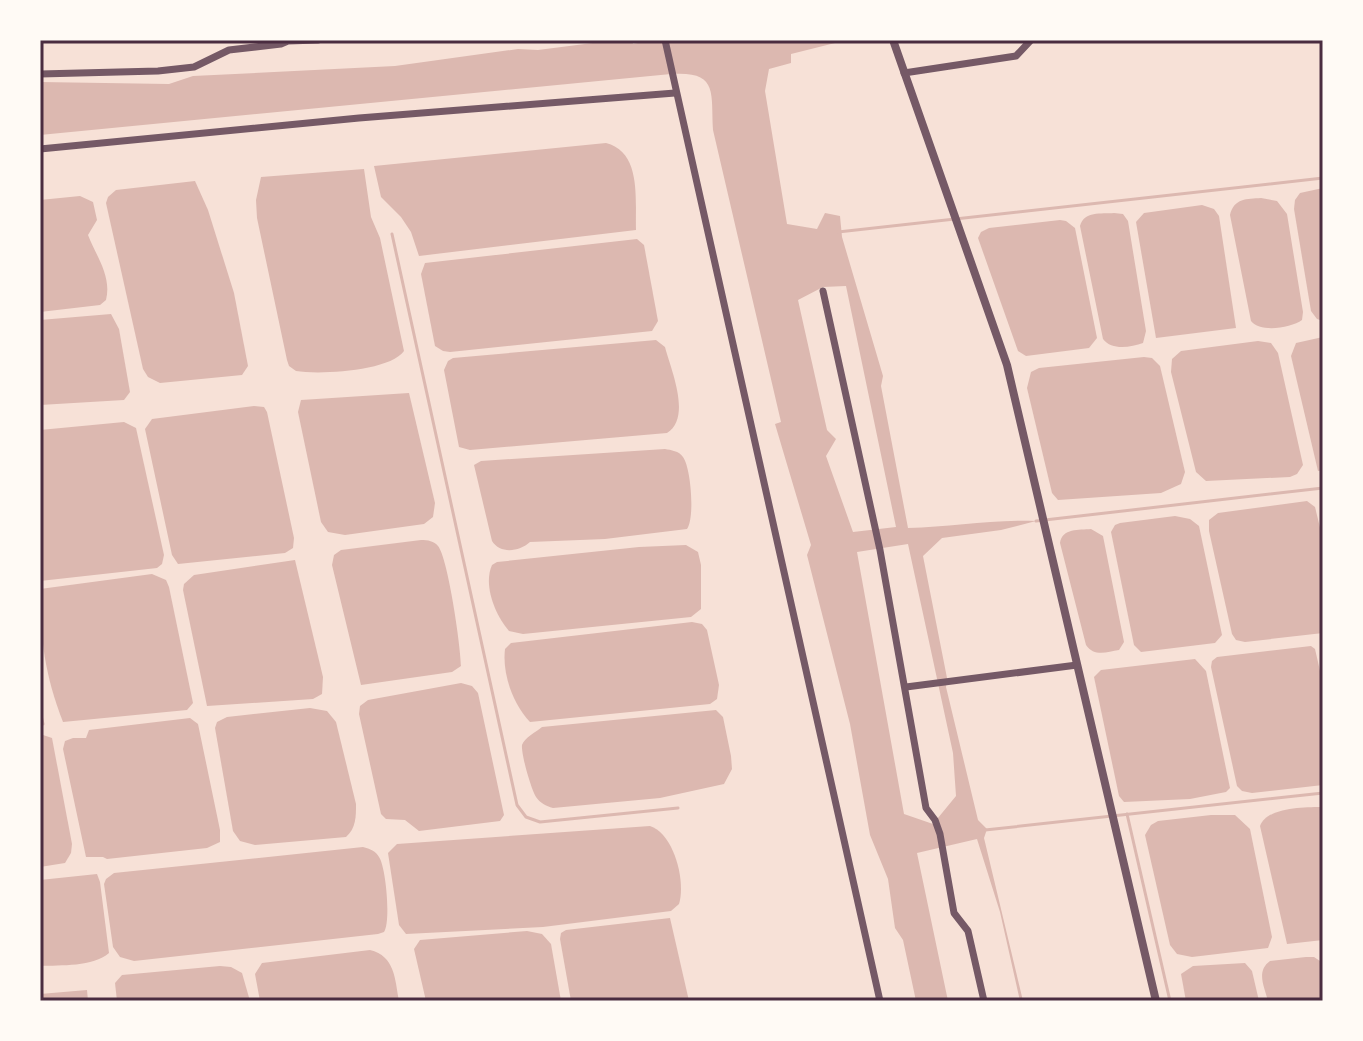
<svg xmlns="http://www.w3.org/2000/svg" width="1363" height="1041" viewBox="0 0 1363 1041" font-family="'PT Sans',sans-serif">
<style>
.water{fill:#dcb8b0;fill-rule:evenodd}
.lines{fill:none;stroke-linecap:round;stroke-linejoin:round}
.stream{stroke:#dcb8b0;stroke-width:3}
.minor{stroke:#755966;stroke-width:7}
.tertiary{stroke:#755966;stroke-width:8}
.neatline{fill:none;stroke:#4a2c40;stroke-width:3}
</style>
<rect width="100%" height="100%" fill="#f7e1d7"/>
<!-- water -->
<g class="water">
<path d="M616 40H632L633 44 653 40H847L791 54V63L769 69 765 91 787 224 817 229 825 213 840 216 842 237 883 376 881 386 908 528C951 527 993 519 1036 521L1001 530 942 538 923 556 947 678 946 687 978 820 987 829 984 838 1023 1001H1020L1000 912 977 839 917 853 948 1001H916L903 940 895 928 888 879 870 835 850 724 807 555 811 545 775 424 781 422 713 130C711 91 718 71 671 74L40 135V82L169 84 193 76 395 66 518 49 538 50ZM846 286 896 527 853 532 826 456 836 439 827 430 798 300 823 287ZM908 544 953 753 956 796 933 824 904 814 857 552Z"/>
<path d="M606 143C642 152 635 200 636 230L419 256 411 232 401 217 381 197 374 166Z"/>
<path d="M364 169 371 217 380 238 404 351C390 371 320 375 296 371L289 366 287 360 257 218 256 200 261 177Z"/>
<polygon points="195,181 208,210 234,293 248,366 242,375 160,383 148,377 143,369 106,203 108,197 116,190"/>
<polygon points="1323,188 1323,321 1317,319 1311,311 1294,209 1295,200 1300,193"/>
<path d="M80 196 93 202 97 220 88 235C96 256 112 276 106 300L100 305 40 312V200Z"/>
<path d="M1261 198 1277 201 1287 214 1303 312 1302 320C1291 328 1260 333 1251 321L1230 215C1234 198 1247 199 1261 198Z"/>
<polygon points="1202,205 1214,209 1219,216 1236,328 1156,338 1136,222 1144,213"/>
<path d="M1114 213 1123 214 1128 221 1146 331 1143 343C1131 347 1112 351 1103 339L1080 226C1084 211 1101 214 1114 213Z"/>
<polygon points="1060,220 1066,221 1075,228 1097,338 1089,348 1026,356 1018,351 978,238 981,232 989,228"/>
<polygon points="637,239 644,245 658,321 652,331 450,352 443,351 435,346 421,274 425,263"/>
<polygon points="111,314 119,329 130,392 124,400 40,405 40,320"/>
<polygon points="1323,337 1323,470 1318,471 1291,356 1296,343"/>
<path d="M656 340 665 347C671 370 692 417 667 433L470 450 459 447 444 370 448 361 453 358Z"/>
<polygon points="1258,341 1271,343 1278,353 1303,465 1297,474 1290,477 1206,481 1196,472 1171,372 1172,359 1181,351"/>
<polygon points="1144,357 1152,358 1160,366 1185,472 1181,484 1161,493 1058,500 1052,493 1027,388 1031,372 1039,368"/>
<polygon points="409,393 435,503 433,517 424,524 345,535 328,532 321,522 298,412 301,400"/>
<polygon points="254,406 264,407 267,412 294,538 293,548 285,553 178,564 172,555 145,429 152,419"/>
<polygon points="124,422 136,428 164,555 162,564 157,568 40,581 40,430"/>
<path d="M665 449C671 450 679 451 683 457 691 468 695 518 687 529L605 539 530 542C519 552 500 554 492 541L474 465 481 461Z"/>
<polygon points="1307,501 1315,507 1323,540 1323,633 1245,642 1236,640 1232,634 1209,531 1209,520 1218,513"/>
<polygon points="1175,516 1190,519 1199,526 1222,635 1215,643 1141,652 1134,645 1111,532 1115,525 1120,523"/>
<path d="M1091 529 1103 536 1124 642 1119 650C1107 652 1094 657 1086 645L1060 543C1062 528 1079 530 1091 529Z"/>
<path d="M421 540C428 540 434 541 438 546 448 558 461 648 461 666L452 672 361 685 332 565 334 555 341 550Z"/>
<path d="M686 545 698 552 701 565V609L691 617 523 634 509 631C495 615 483 585 492 565L497 562 639 547Z"/>
<polygon points="295,560 323,677 322,694 313,699 207,706 183,590 184,584 194,575"/>
<path d="M152 574 166 580 169 587 193 703 187 710 63 722C45 676 40 638 40 589Z"/>
<path d="M692 622 702 624 707 630 719 685 717 699 710 704 530 722C513 704 502 674 505 649L511 643Z"/>
<polygon points="1311,646 1315,649 1323,684 1323,785 1252,793 1242,791 1237,786 1211,667 1212,661 1217,657"/>
<polygon points="1195,659 1206,671 1230,788 1226,792 1190,799 1124,802 1119,796 1094,677 1101,670"/>
<polygon points="461,683 472,686 478,693 504,815 500,821 419,831 405,820 386,819 381,814 359,714 360,706 368,700"/>
<path d="M310 708 327 711 336 722 356 804C356 817 356 828 346 837L255 845 240 841 233 831 215 728 217 722 227 717Z"/>
<path d="M716 710 723 717 731 756 732 769 724 784 660 798 553 808C546 806 540 803 536 797 531 789 521 754 522 745 524 738 536 732 542 727Z"/>
<polygon points="190,718 198,724 220,830 220,842 207,848 107,859 103,857 86,857 63,749 65,741 73,738 86,738 89,730"/>
<polygon points="40,734 52,738 72,844 71,853 65,863 40,867"/>
<path d="M1323 807V940L1287 944 1260 826C1267 807 1305 807 1323 807Z"/>
<polygon points="1211,815 1235,815 1250,829 1272,937 1268,948 1192,957 1177,954 1170,945 1145,835 1151,825 1158,821"/>
<path d="M650 826C674 834 686 881 679 904L671 911 543 927 406 934 399 925 388 853 397 844Z"/>
<path d="M363 847C370 849 376 851 379 857 386 867 391 922 384 932L378 934 134 961 120 957 113 947 104 884 106 879 114 873Z"/>
<path d="M97 874 100 882 109 953C93 967 61 965 40 966V880Z"/>
<polygon points="670,918 689,1001 571,1001 560,939 561,933 566,930"/>
<polygon points="527,931 542,934 551,944 561,1001 426,1001 414,949 420,940"/>
<path d="M370 950C395 956 395 979 399 1001H260L255 974 262 963Z"/>
<path d="M1306 957H1314L1323 963V1001H1268C1264 986 1256 971 1270 961Z"/>
<polygon points="1245,963 1252,971 1259,1001 1186,1001 1181,974 1193,966"/>
<polygon points="220,966 231,967 242,973 250,1001 117,1001 115,983 122,975"/>
<polygon points="87,990 88,1001 40,1001 40,994"/>
</g>
<g class="lines">
<!-- stream -->
<g class="stream">
<polyline points="838,232 1323,178"/>
<polyline points="392,234 517,805 526,817 540,822 678,808"/>
<polyline points="1036,521 1323,488"/>
<polyline points="40,711 43,724"/>
<polyline points="1127,814 1170,1001"/>
<polyline points="985,830 1323,793"/>
</g>
<!-- minor -->
<g class="minor">
<polyline points="665,40 880,1001"/>
<polyline points="904,73 1016,56 1031,40"/>
<polyline points="40,74 158,71 194,67 229,50 281,44 288,41 318,40"/>
<polyline points="40,149 359,118 675,93"/>
<polyline points="823,291 880,550 926,808 935,820 940,834 954,913 968,931 984,1001"/>
<polyline points="906,687 1077,665"/>
</g>
<!-- tertiary -->
<polyline class="tertiary" points="893,40 1007,365 1156,1001"/>
</g>
<!-- border -->
<rect width="1363" height="1041" fill="none" stroke="#fffaf5" stroke-width="84"/>
<rect x="42" y="42" width="1279" height="957" class="neatline"/>
</svg>
